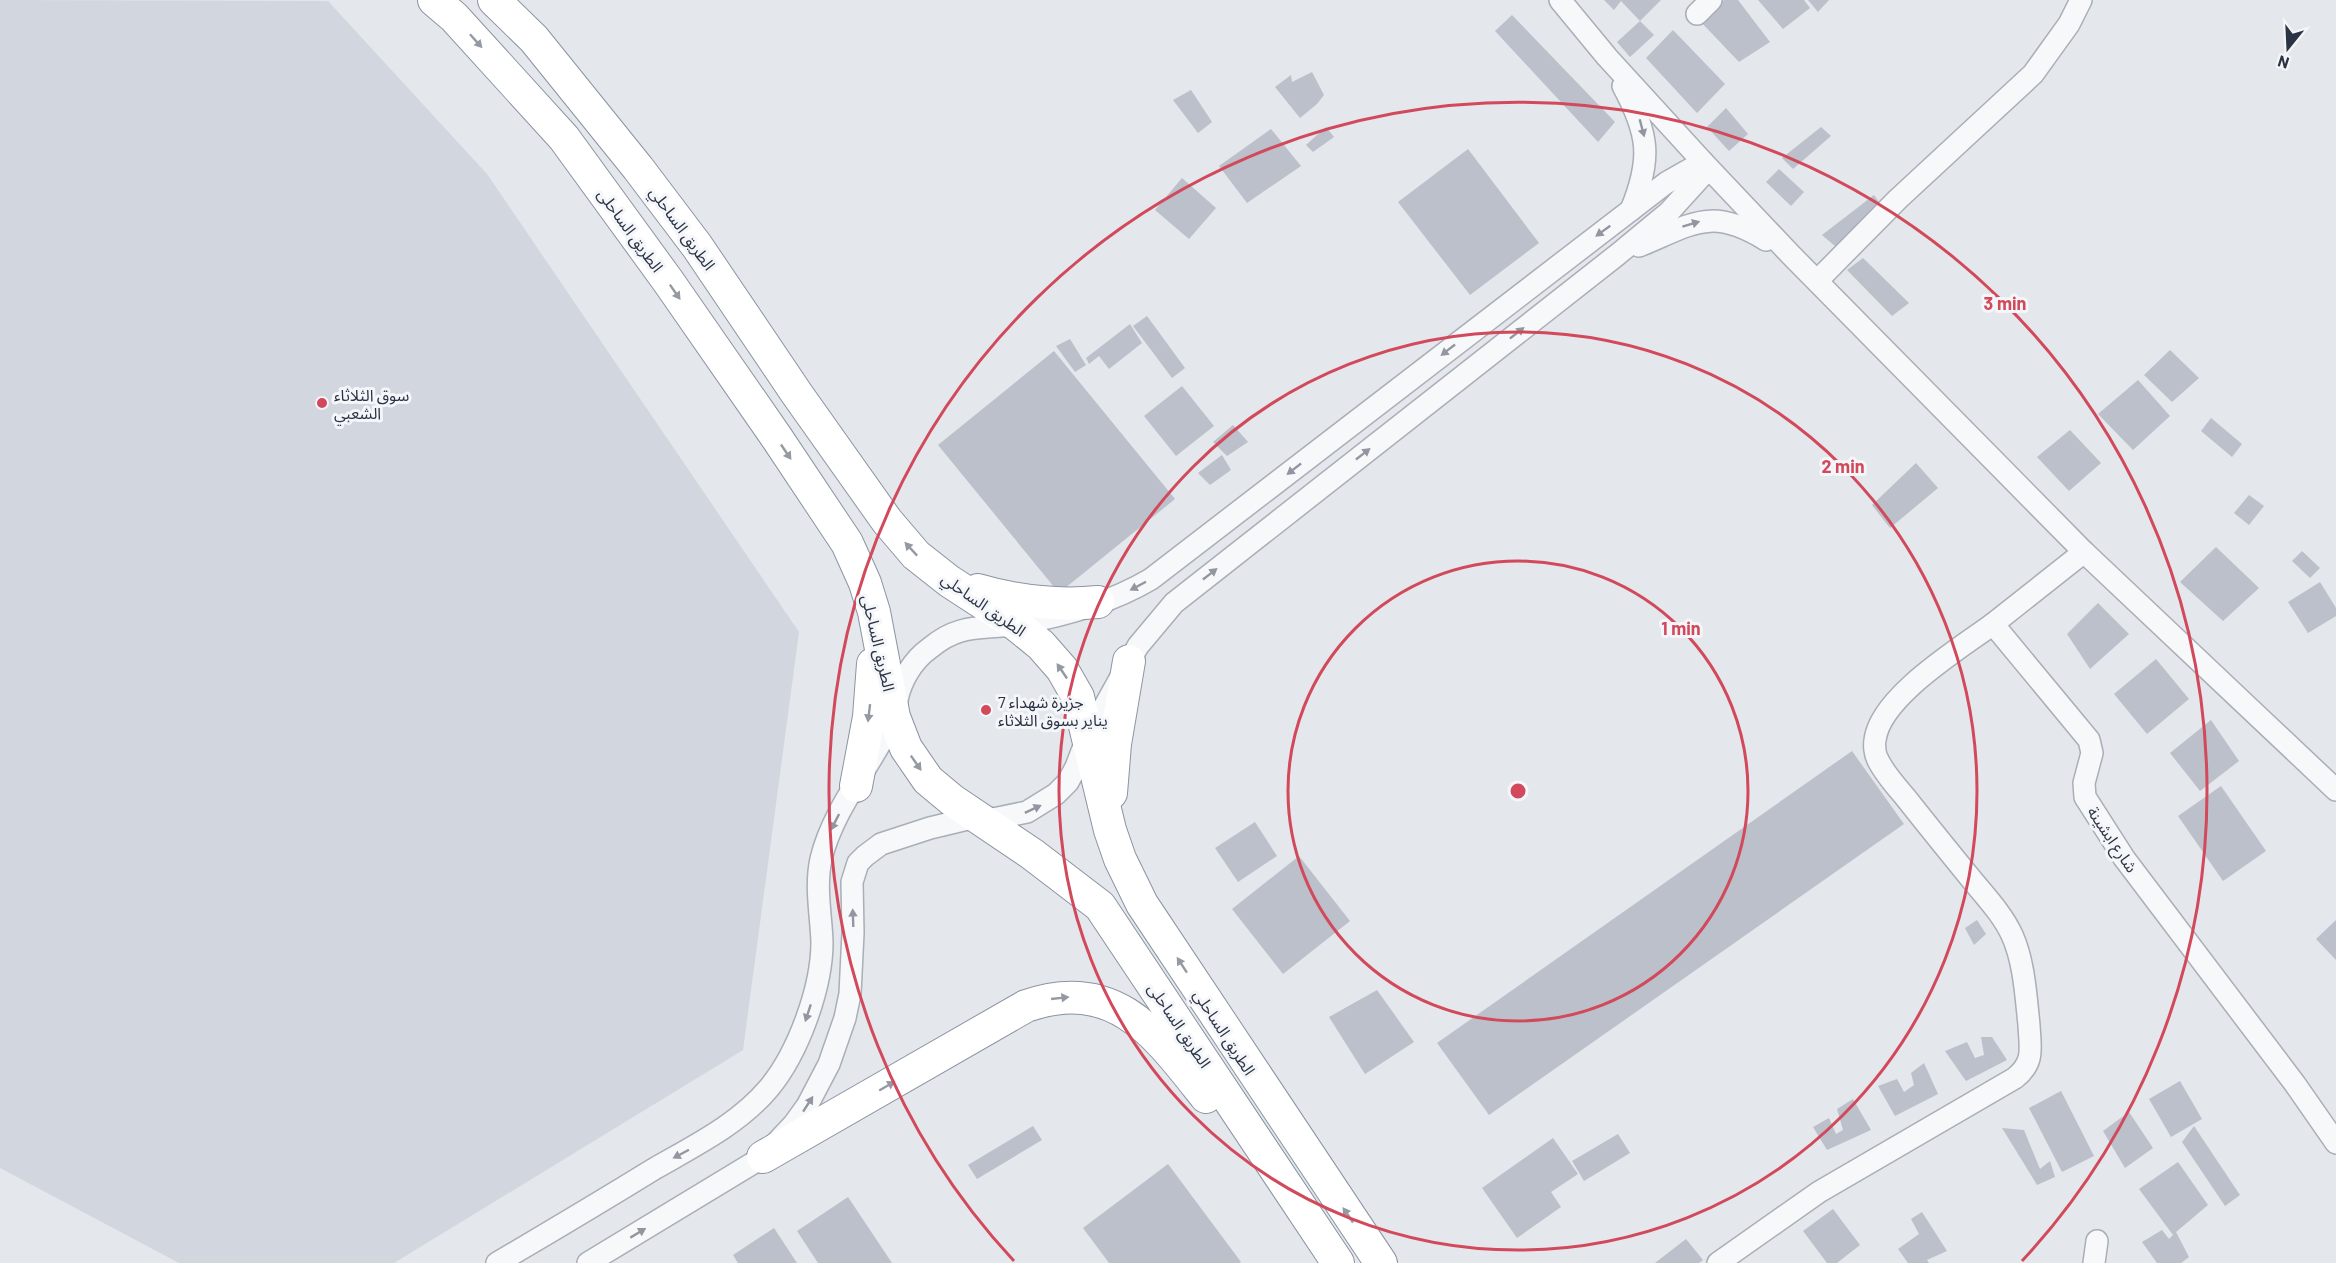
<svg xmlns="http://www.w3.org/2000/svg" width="2336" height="1263" viewBox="0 0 2336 1263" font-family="Barlow,'Noto Sans Arabic',sans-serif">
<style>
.built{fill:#d2d6de}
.building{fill:#bbc0ca}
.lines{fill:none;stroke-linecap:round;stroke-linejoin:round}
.minor-casing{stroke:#a9aeb7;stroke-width:24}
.highway-casing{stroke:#8b94a3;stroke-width:34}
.minor{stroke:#f7f8fa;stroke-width:21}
.highway{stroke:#fff;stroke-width:32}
.oneway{fill:#959aa2}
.oneway2{fill:#9196a0}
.ring{fill:none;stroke:#d1495b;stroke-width:3}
.poi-dot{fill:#d1495b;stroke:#f4f6f9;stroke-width:2}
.labels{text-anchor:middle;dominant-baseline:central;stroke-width:6;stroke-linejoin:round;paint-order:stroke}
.street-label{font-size:16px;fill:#2b3445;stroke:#f4f6f9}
.poi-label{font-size:16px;fill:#2b3445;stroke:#f4f6f9;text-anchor:start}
.centre{fill:#d1495b;stroke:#f4f6f9;stroke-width:3}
.ring-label{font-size:18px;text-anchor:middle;font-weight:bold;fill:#d1495b;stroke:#f4f6f9;stroke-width:6;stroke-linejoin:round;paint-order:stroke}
</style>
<rect width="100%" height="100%" fill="#e4e7ec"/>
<!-- built -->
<polygon class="built" points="0,0 328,1 487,174 799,632 743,1050 394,1263 179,1263 0,1168"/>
<!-- building -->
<g class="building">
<polygon points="1604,0 1661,0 1640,21 1621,1 1614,10"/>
<polygon points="1724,0 1738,0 1770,42 1739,62 1700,21"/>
<polygon points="1758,0 1804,0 1810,8 1783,29"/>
<polygon points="1808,0 1829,0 1818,12"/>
<polygon points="1512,15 1615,122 1598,142 1495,31"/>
<polygon points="1640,21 1654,35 1630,57 1617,42"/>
<polygon points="1673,30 1725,84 1697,113 1646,58"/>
<polygon points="1312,72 1324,95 1317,104 1300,118 1275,87 1291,75 1292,82"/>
<polygon points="1191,90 1212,122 1198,133 1173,100"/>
<polygon points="1726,108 1748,134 1729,151 1707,127"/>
<polygon points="1326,127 1334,137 1313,152 1306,145"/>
<polygon points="1821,127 1831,136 1793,169 1782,158"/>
<polygon points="1271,129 1301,166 1247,203 1219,166"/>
<polygon points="1468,149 1539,243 1470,295 1398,202"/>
<polygon points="1779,169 1804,192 1791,206 1766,182"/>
<polygon points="1182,178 1216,208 1189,239 1155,210"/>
<polygon points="1874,195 1883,208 1836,247 1822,235"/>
<polygon points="1863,258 1909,303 1892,316 1847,270"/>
<polygon points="1147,316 1185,368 1172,378 1133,326"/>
<polygon points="1130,324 1142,343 1109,369 1099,356 1089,364 1086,358"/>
<polygon points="1070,339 1086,365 1075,372 1056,346"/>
<polygon points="2170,350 2199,378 2172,402 2144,375"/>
<polygon points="1054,351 1175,499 1059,593 938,445"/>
<polygon points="2138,380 2170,416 2133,450 2098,414"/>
<polygon points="1182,386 1214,426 1176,456 1144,416"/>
<polygon points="2211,418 2242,444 2232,457 2201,431"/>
<polygon points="1233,425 1248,442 1227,456 1213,442"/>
<polygon points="2070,430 2101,463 2069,491 2037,457"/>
<polygon points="1222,455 1231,470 1210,485 1198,473"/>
<polygon points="1916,463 1938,488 1890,528 1872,505"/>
<polygon points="2249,495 2264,506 2249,525 2234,513"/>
<polygon points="2216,547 2259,588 2223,621 2180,582"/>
<polygon points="2302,551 2320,568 2310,578 2292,561"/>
<polygon points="2320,582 2336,608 2336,616 2308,633 2288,602"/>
<polygon points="2098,603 2129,634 2090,669 2067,634"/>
<polygon points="2156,659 2189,699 2147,734 2114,694"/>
<polygon points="2211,720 2239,761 2200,791 2170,753"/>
<polygon points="1852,751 1904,824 1489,1115 1437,1043"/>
<polygon points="2221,786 2266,851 2223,881 2178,816"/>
<polygon points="1255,822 1277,856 1238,882 1215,848"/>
<polygon points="1299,856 1350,921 1283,974 1232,909"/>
<polygon points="1977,920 1986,934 1974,945 1965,928"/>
<polygon points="2336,920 2336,960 2316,939"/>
<polygon points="1377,990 1414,1042 1365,1074 1329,1017"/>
<polygon points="1981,1037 1992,1037 2007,1060 1966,1081 1945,1051 1967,1042 1975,1058 1984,1055"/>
<polygon points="1924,1063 1938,1094 1895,1116 1878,1086 1897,1079 1904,1092 1914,1085 1911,1073"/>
<polygon points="2180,1081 2202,1119 2171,1137 2149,1099"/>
<polygon points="2061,1091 2094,1156 2062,1172 2029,1108"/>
<polygon points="1853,1099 1871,1130 1827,1150 1813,1127 1829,1118 1836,1134 1843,1130 1837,1109"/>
<polygon points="2129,1112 2153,1148 2125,1168 2103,1131"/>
<polygon points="1033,1126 1042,1140 977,1179 968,1165"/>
<polygon points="2194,1126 2240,1195 2225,1206 2182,1142"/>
<polygon points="2002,1128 2024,1130 2040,1169 2050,1161 2055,1177 2037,1185"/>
<polygon points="1618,1134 1630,1153 1584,1181 1572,1161"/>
<polygon points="1553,1138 1578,1174 1551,1192 1561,1207 1517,1238 1482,1188"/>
<polygon points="2178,1162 2208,1205 2176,1232 2189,1257 2181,1263 2157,1263 2142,1242 2162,1230 2169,1239 2173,1235 2139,1189"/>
<polygon points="1168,1164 1241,1262 1239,1263 1109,1263 1083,1228"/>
<polygon points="848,1197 892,1263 818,1263 797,1231"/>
<polygon points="1833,1209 1860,1245 1837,1263 1827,1263 1803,1231"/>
<polygon points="1922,1212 1947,1251 1927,1260 1929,1263 1908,1263 1898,1249 1919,1234 1911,1219"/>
<polygon points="774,1228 797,1263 738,1263 733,1255"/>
<polygon points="1686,1239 1703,1260 1699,1263 1655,1263"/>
</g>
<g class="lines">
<defs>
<g id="minor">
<polyline points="1560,0 1607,57 1703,162 1790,254 2084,552 2336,790"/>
<polyline points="1697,14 1711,0"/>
<path d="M1623 86C1649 134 1652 159 1631 210"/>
<path d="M1639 246C1693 224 1711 206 1766 240"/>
<polyline points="1818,280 1898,199 2033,74 2069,24 2081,0"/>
<polyline points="2084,552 1993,624 2089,740 2092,753 2084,783 2085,797 2124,858 2295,1084 2336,1143"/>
<path d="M497 1263C550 1232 602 1201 654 1169 694 1146 739 1124 769 1088 798 1053 822 988 822 942 821 914 815 887 821 859 833 809 870 767 893 720 896 714 896 707 897 700 901 680 913 660 930 648 961 622 983 630 1018 624 1064 616 1112 602 1151 579L1666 183 1703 162"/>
<polyline points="588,1263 763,1157 794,1124 807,1106 829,1064 845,1018 850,994 853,933 852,882 858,863 865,856 881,844 930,828 976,817 993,819 1027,812 1056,794 1068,782 1076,767 1087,738 1138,646 1174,603 1617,255 1669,212 1708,169"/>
<path d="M1718 1263 1819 1192 2015 1078C2035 1062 2030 1048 2029 1025 2026 996 2024 961 2012 935 2003 915 1986 897 1972 880 1950 853 1928 826 1906 798 1896 786 1883 772 1877 758 1875 754 1874 745 1875 740 1880 697 1959 649 1993 624"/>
<polyline points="2094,1263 2097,1241"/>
</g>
<g id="highway">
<polyline points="434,0 454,17 564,138 668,281 777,438 847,543 865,583 874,612 894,717 906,748 928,780 952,800 1032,854 1100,906 1338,1263"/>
<polyline points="494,0 534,39 638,168 697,246 797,394 887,521 916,555 949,581 1015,624 1041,645 1062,669 1078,697 1110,830 1120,859 1142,904 1381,1263"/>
<path d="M978 590C1019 602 1056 606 1098 602"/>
<polyline points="856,786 869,717 873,664"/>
<polyline points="1111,793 1115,744 1129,661"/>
<path d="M763 1157 1026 1006C1115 975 1156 1034 1206 1097"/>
</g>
</defs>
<!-- minor casing -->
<use href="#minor" class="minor-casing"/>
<!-- highway casing -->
<use href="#highway" class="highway-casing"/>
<!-- minor -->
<use href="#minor" class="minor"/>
<!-- highway -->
<use href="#highway" class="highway"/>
</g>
<!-- one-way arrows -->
<defs><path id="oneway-solid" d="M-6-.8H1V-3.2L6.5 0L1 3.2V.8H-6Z" transform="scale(1.5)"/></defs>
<g class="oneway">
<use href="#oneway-solid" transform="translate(476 41) rotate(48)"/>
<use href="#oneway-solid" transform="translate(675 292) rotate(55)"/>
<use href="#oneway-solid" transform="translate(786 452) rotate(56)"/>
<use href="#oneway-solid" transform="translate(911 549) rotate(-133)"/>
<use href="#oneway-solid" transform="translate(1062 671) rotate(-124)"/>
<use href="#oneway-solid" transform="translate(869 713) rotate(97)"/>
<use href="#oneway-solid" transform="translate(916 763) rotate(55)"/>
<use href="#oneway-solid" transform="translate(1182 965) rotate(-123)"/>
<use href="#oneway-solid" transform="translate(1060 998) rotate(-6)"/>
<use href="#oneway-solid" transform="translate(887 1086) rotate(-30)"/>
<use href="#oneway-solid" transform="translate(1348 1215) rotate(-124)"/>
</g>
<g class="oneway2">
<use href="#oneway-solid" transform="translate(1642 128) rotate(75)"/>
<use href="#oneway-solid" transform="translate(1691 224) rotate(-17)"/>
<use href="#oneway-solid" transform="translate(1603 231) rotate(144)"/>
<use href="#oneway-solid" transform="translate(1517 333) rotate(-38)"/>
<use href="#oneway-solid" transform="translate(1448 350) rotate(142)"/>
<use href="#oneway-solid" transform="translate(1363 454) rotate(-38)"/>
<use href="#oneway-solid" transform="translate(1294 469) rotate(142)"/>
<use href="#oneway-solid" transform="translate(1210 574) rotate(-38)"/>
<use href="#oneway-solid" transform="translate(1138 586) rotate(152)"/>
<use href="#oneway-solid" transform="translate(1033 809) rotate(-25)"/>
<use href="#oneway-solid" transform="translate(835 822) rotate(117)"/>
<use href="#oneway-solid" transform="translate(853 918) rotate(-92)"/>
<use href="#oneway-solid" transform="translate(808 1013) rotate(108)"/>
<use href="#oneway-solid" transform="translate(808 1104) rotate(-57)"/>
<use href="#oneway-solid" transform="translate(681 1154) rotate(152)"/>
<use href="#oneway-solid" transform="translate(638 1233) rotate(-31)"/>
</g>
<!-- distance rings -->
<g class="ring">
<circle cx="1518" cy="791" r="230"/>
<circle cx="1518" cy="791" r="459"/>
<path d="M1014 1261A689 689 0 1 1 2022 1261"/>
</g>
<!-- markers -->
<g class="poi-dot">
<circle cx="322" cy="403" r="6"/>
<circle cx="986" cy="710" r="6"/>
</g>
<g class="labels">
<!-- street labels -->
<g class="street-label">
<text transform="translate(683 228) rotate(54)">الطريق الساحلي</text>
<text transform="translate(631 230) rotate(54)">الطريق الساحلى</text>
<text transform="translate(984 604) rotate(35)">الطريق الساحلي</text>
<text transform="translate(879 643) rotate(77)">الطريق الساحلى</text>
<text transform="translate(2113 839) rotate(56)">شارع ابشينة</text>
<text transform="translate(1180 1025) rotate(56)">الطريق الساحلى</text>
<text transform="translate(1225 1032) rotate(57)">الطريق الساحلي</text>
</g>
<!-- poi labels -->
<g class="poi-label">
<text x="334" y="394">سوق الثلاثاء<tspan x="334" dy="18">الشعبي</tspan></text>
<text x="998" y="701">جزيرة شهداء 7<tspan x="998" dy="18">يناير بسوق الثلاثاء</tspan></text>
</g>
</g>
<circle cx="1518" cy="791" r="9" class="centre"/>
<g class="ring-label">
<text x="2005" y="310">3 min</text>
<text x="1843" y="473">2 min</text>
<text x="1681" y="635">1 min</text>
</g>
<!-- north arrow -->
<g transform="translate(2288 48) rotate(198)" stroke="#f4f6f9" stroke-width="4.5" paint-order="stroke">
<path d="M0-4.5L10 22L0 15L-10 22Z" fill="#2b3445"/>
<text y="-9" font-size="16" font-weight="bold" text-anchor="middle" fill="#2b3445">N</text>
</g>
</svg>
